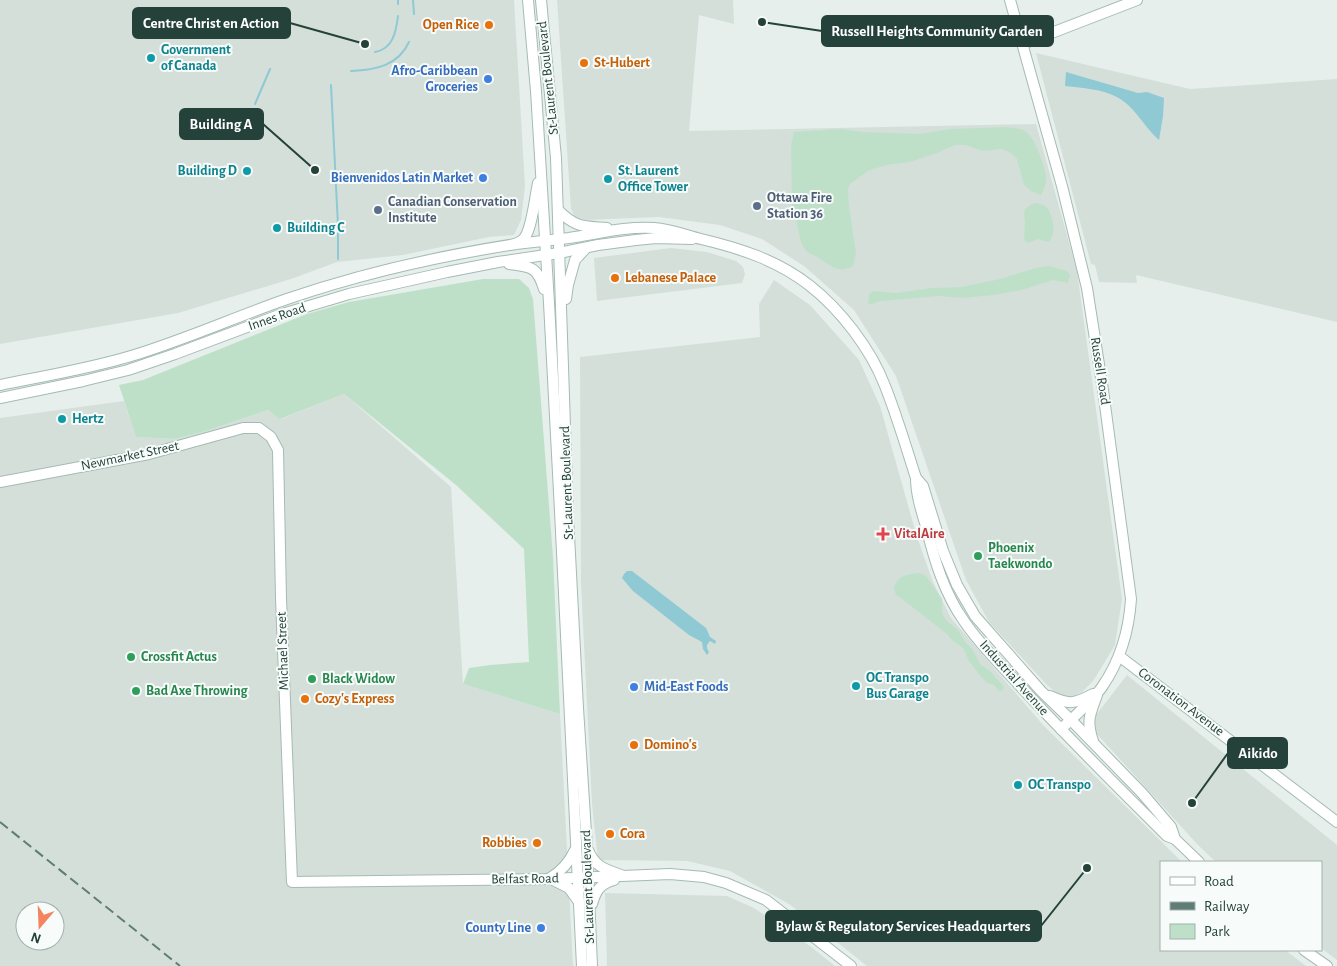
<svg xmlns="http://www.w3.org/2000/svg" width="1337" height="966" viewBox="0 0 1337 966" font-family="'Alegreya Sans',sans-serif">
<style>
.built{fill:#d4dfda;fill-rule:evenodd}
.green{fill:#bfe0c8}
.water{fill:#8ec9d4}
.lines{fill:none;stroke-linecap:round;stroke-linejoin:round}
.stream{stroke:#8ec9d4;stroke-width:2}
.secondary-casing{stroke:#a4bbb3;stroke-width:12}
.secondary{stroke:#fff;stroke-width:10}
.rail{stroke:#5f7d75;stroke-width:2;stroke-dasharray:10 5;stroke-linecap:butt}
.food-dot{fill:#e8710a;stroke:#f7fbf9;stroke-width:2}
.culture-dot{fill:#0f9aa8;stroke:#f7fbf9;stroke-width:2}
.shop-dot{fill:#3f7fe0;stroke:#f7fbf9;stroke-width:2}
.service-dot{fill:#5c6f8a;stroke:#f7fbf9;stroke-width:2}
.health-dot{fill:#e0444e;stroke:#f7fbf9;stroke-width:2}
.leisure-dot{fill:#2e9e5b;stroke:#f7fbf9;stroke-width:2}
.labels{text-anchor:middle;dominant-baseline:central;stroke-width:4;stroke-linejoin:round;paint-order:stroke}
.food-label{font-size:14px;font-weight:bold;fill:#c56008;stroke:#f7fbf9;text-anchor:start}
.culture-label{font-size:14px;font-weight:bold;fill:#0d838f;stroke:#f7fbf9;text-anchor:start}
.shop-label{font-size:14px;font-weight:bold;fill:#366cbe;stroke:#f7fbf9;text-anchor:end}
.street-label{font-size:14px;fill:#24423a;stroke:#f7fbf9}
.service-label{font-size:14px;font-weight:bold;fill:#4e5e75;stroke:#f7fbf9;text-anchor:start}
.health-label{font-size:14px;font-weight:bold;fill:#be3a42;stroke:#f7fbf9;text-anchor:start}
.leisure-label{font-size:14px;font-weight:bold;fill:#27864d;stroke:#f7fbf9;text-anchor:start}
.leader{fill:none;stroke:#24423a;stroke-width:2}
.callout-dot{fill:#24423a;stroke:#f7fbf9;stroke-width:2}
.callout{fill:#24423a;stroke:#24423a;stroke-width:2}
.callout-label{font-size:15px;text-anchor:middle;font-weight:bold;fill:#fff}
</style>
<rect width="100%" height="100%" fill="#e6efeb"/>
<!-- built -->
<g class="built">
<polygon points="0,0 514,0 525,186 521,220 514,235 489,237 403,255 337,262 291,279 178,313 0,344"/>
<polygon points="557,0 733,0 734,24 699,15 689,131 1036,124 1077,271 1122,599 1115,645 1103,665 1093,681 1082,692 1069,698 1058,694 1047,685 989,622 966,580 896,376 854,310 804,266 762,239 720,225 659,217 586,220 575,217 571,209"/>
<polygon points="1036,53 1190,89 1337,79 1337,322 1136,275 1137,283 1099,282 1095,265 1091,264"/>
<polygon points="671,248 707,252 736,261 743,267 745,274 742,283 597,301 594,258"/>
<polygon points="774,280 810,305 859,360 880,406 917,537 933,582 951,618 1044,726 1182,862 1161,862 1161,950 1285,950 1306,966 867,966 789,904 730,871 687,861 598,860 592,804 581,584 580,357 760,337 759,304"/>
<path d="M344 394 451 487 463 684 560 714 573 966H0V418L124 401 136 437 175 439 206 431 268 410 281 419ZM25 911H55V941H25Z"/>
<polygon points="1127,675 1337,845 1337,960 1321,948 1321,862 1216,862 1198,845 1096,733 1093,719"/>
<polygon points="605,893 727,896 754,908 810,946 835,966 607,966"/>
</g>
<!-- green -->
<g class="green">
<path d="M1006 127C1012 128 1020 128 1025 131 1035 137 1045 166 1046 177 1047 184 1044 189 1041 195L1031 191 1024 185 1017 159 1011 153 1002 149 983 151 965 145H955L937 153 910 162 886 165 868 171 850 184 848 189 849 206 856 253 853 266C838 275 829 264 817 257 812 254 807 253 804 248 797 236 799 221 792 210L791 145 794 132 840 129 863 132 919 134 952 129Z"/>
<path d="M1036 203C1039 204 1042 204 1044 205 1053 211 1058 236 1048 242L1037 239 1029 243 1025 241 1024 237 1025 223 1024 213 1025 209 1032 204Z"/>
<polygon points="1049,266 1067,271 1070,275 1068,283 1053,280 1022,290 993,295 963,298 939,296 881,301 872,304 868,304 869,295 872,291 896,293 932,288 961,287 1000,279 1036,268"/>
<polygon points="483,279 519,279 529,288 533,299 553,557 560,714 463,684 469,668 490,665 529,662 524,549 456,485 344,394 280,419 268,410 206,431 175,439 136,437 119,385 143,380 307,314 349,302"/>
<path d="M920 573 926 576 942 599V613L944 617 949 623 958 630 965 642 973 650 980 664 991 672 1004 687 1002 691H999L994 685 987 683 978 673 969 661 963 648 953 641 947 634 906 602 896 595 894 589C896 575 909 574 920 573Z"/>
</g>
<!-- water -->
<g class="water">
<path d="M1066 72 1138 93 1147 92 1164 98 1163 116 1159 140C1149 131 1142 120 1133 110 1115 89 1090 89 1065 86Z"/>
<path d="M627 571H632L706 628 710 637 716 641 715 644 710 641C706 645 706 647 709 652L707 655 703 649 702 642 689 635 633 591 622 578 624 574Z"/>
</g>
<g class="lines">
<!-- stream -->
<g class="stream">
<polyline points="398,0 398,4"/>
<polyline points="413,0 414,14"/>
<path d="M375 52C393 49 396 32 398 16"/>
<path d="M351 71C375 70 398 66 409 42"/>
<polyline points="331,85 338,226 338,259"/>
<polyline points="255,104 270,69"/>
</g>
<defs>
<g id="secondary">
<polyline points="528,0 536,91 549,303 560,511 582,966"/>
<polyline points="541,0 556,158 568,516 578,708 587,848 592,966"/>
<path d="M1010 0 1062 186 1087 288 1103 390 1131 599C1129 631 1120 661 1102 687 1093 700 1073 718 1061 729"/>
<polyline points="1023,44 1137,0"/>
<path d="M558 210C576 228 583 226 607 228"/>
<path d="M515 244C519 242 523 241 525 237 532 227 535 197 538 183"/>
<path d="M509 264C531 267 537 266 544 289"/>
<polyline points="566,299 568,285 575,260 586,248"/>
<path d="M0 385C44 376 88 369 131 356 184 340 235 317 287 299 360 274 439 256 516 244 534 242 551 240 569 238 597 234 626 226 654 228 671 229 685 235 701 239 739 248 777 260 809 285 840 309 871 349 885 386 897 416 906 447 916 478 916 494 921 510 926 526 934 559 944 593 964 621 980 645 1001 665 1021 687 1068 738 1118 787 1167 836L1175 839"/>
<polyline points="0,398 83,381 128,370 175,354 279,315 349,294 447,272 498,262 559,253 598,245 636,240 656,238 692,239"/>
<polyline points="916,478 923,486 943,551 957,585 975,616 1041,691 1071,720 1142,793 1171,827 1175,839 1199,862"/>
<polyline points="0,482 149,454 243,428 259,428 271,437 278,450 281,598 292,882 549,879 670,874 704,877 726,883 766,900 851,966"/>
<polyline points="1119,656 1337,822"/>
<path d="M1050 696C1069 705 1074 704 1093 694"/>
<path d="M1093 741C1086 720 1090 715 1097 695"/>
<path d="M588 850C595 867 605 869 621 875"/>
<path d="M550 878C562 871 569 863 575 850"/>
<polyline points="553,880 569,888 579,902"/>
<path d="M592 904C596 890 600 884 614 880"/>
<polyline points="1304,950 1327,966"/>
</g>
</defs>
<!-- secondary casing -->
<use href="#secondary" class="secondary-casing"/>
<!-- secondary -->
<use href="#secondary" class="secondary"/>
<!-- rail -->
<polyline class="rail" points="0,822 180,966"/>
</g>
<!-- markers -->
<g class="food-dot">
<circle cx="489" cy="25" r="5"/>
<circle cx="584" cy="63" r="5"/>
<circle cx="615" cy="278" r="5"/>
<circle cx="305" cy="699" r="5"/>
<circle cx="634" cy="745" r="5"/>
<circle cx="610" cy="834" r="5"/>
<circle cx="537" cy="843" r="5"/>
</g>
<g class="culture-dot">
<circle cx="151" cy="58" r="5"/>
<circle cx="247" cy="171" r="5"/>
<circle cx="608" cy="179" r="5"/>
<circle cx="277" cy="228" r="5"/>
<circle cx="62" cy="419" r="5"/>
<circle cx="856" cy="686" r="5"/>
<circle cx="1018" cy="785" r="5"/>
</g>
<g class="shop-dot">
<circle cx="488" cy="79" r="5"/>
<circle cx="483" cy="178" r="5"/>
<circle cx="634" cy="687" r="5"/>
<circle cx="541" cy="928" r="5"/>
</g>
<g class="service-dot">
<circle cx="757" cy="206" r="5"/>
<circle cx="378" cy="210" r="5"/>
</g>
<path class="health-dot" d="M880.5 526.5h5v5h5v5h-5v5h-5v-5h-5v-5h5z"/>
<g class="leisure-dot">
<circle cx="978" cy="556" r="5"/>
<circle cx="131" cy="657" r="5"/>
<circle cx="312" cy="679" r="5"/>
<circle cx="136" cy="691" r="5"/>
</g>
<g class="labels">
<!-- food labels -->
<g class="food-label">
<text x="479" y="25" text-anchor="end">Open Rice</text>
<text x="594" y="63">St-Hubert</text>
<text x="625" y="278">Lebanese Palace</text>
<text x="315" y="699">Cozy's Express</text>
<text x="644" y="745">Domino's</text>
<text x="620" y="834">Cora</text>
<text x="527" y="843" text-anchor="end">Robbies</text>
</g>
<!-- culture labels -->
<g class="culture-label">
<text x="161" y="50">Government<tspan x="161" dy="16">of Canada</tspan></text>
<text x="237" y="171" text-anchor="end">Building D</text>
<text x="618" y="171">St. Laurent<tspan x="618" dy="16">Office Tower</tspan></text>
<text x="287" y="228">Building C</text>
<text x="72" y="419">Hertz</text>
<text x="866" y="678">OC Transpo<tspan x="866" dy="16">Bus Garage</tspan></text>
<text x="1028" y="785">OC Transpo</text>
</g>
<!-- shop labels -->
<g class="shop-label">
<text x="478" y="71">Afro-Caribbean<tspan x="478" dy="16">Groceries</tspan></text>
<text x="473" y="178">Bienvenidos Latin Market</text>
<text x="644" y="687" text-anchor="start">Mid-East Foods</text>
<text x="531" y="928">County Line</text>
</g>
<!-- street labels -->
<g class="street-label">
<text transform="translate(548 78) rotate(-96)">St-Laurent Boulevard</text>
<text transform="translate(277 317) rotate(-19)">Innes Road</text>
<text transform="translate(1100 371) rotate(81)">Russell Road</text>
<text transform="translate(130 456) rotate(-12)">Newmarket Street</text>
<text transform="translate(567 483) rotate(-92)">St-Laurent Boulevard</text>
<text transform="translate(283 651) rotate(-92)">Michael Street</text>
<text transform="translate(1014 678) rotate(48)">Industrial Avenue</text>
<text transform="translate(1181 702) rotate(37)">Coronation Avenue</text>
<text transform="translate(525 879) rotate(-1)">Belfast Road</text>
<text transform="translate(588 887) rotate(-92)">St-Laurent Boulevard</text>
</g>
<!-- service labels -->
<g class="service-label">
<text x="767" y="198">Ottawa Fire<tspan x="767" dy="16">Station 36</tspan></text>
<text x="388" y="202">Canadian Conservation<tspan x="388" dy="16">Institute</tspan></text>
</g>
<!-- health labels -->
<g class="health-label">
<text x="894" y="534">VitalAire</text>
</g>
<!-- leisure labels -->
<g class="leisure-label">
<text x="988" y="548">Phoenix<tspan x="988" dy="16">Taekwondo</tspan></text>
<text x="141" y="657">Crossfit Actus</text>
<text x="322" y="679">Black Widow</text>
<text x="146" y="691">Bad Axe Throwing</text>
</g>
</g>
<!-- callouts -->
<path class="leader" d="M365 44L290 23M762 22L822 31M315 170L263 124M1192 803L1228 753M1087 868L1041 926"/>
<g class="callout-dot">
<circle cx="365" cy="44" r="5"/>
<circle cx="762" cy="22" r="5"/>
<circle cx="315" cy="170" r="5"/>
<circle cx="1192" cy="803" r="5"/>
<circle cx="1087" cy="868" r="5"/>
</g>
<g class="callout">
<rect x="133" y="8" width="157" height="30" rx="5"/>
<rect x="822" y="16" width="231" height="30" rx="5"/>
<rect x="180" y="109" width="83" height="30" rx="5"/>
<rect x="1228" y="738" width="59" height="30" rx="5"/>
<rect x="766" y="911" width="275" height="30" rx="5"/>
</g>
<g class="callout-label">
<text x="211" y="28">Centre Christ en Action</text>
<text x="937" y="36">Russell Heights Community Garden</text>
<text x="221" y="129">Building A</text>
<text x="1258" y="758">Aikido</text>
<text x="903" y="931">Bylaw &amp; Regulatory Services Headquarters</text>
</g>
<!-- legend -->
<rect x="1160" y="861" width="162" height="90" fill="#f7fbf9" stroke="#a3b1ad"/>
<rect x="1170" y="877" width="25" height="8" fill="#ffffff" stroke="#a3b1ad"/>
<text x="1204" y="886" font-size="15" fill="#24423a">Road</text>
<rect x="1170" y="902" width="25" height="8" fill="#5f7d75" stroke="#a3b1ad"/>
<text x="1204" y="911" font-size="15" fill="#24423a">Railway</text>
<rect x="1170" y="924" width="25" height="15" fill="#bfe0c8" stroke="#a3b1ad"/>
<text x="1204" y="936" font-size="15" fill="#24423a">Park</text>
<!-- north arrow -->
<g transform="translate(40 926) rotate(199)"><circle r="24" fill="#f7fbf9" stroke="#a3b1ad"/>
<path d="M0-4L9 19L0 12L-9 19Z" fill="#f4845f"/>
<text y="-8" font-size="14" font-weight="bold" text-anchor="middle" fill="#24423a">N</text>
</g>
</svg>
